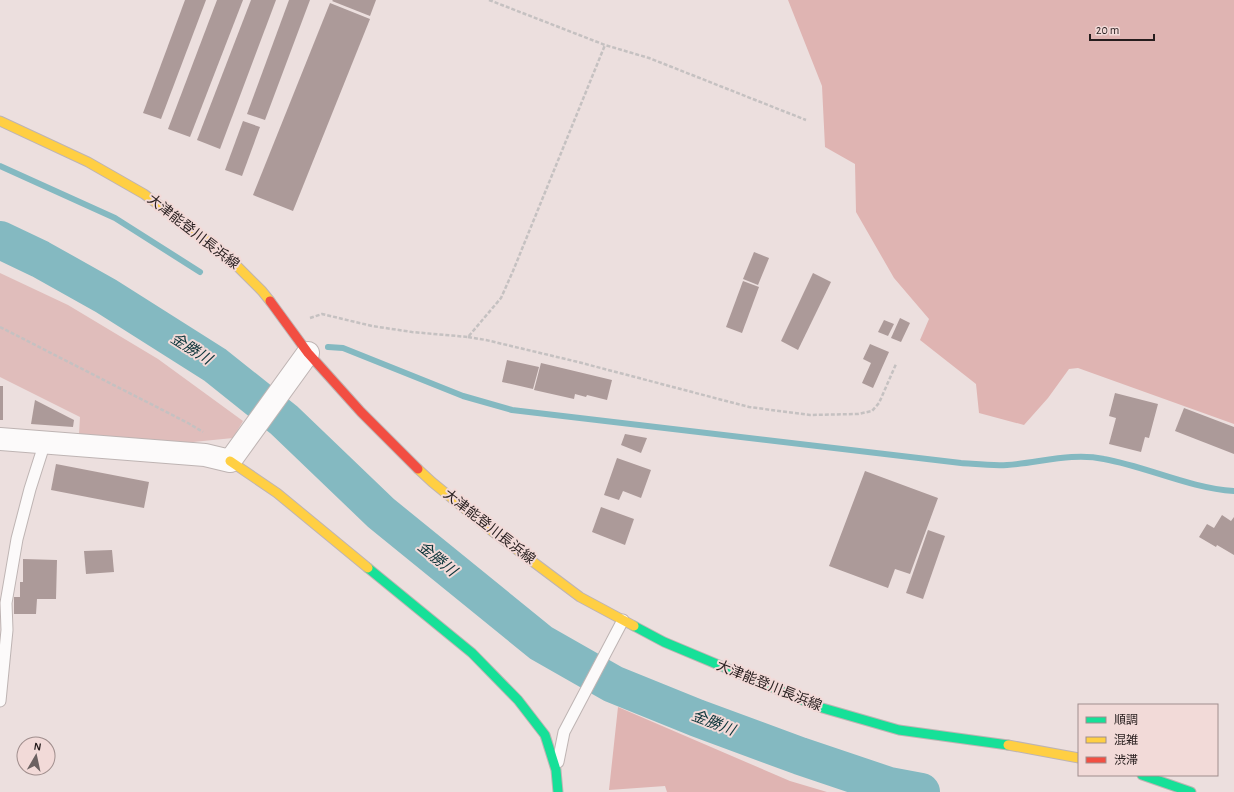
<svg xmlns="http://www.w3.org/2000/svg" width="1234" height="792" viewBox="0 0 1234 792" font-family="'Alegreya Sans','Noto Sans JP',sans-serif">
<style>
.green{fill:#e0bdbb}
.forest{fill:#dfb4b2}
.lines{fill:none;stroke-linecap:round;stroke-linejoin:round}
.stream{stroke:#84b9c1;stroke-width:6}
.river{stroke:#84b9c1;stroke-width:38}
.building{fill:#ac9a99}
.lane-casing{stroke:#beb4b3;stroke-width:13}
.street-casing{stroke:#beb4b3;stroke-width:24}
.fast-casing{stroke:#beb4b3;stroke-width:11}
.slow-casing{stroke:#beb4b3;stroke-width:11}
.jam-casing{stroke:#beb4b3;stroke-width:11}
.path{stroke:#c5c1c1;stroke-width:2.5;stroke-dasharray:4 2;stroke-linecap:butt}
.lane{stroke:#fcfafa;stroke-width:11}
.street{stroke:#fcfafa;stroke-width:22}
.fast{stroke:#16e098;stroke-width:9}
.slow{stroke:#ffcf43;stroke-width:9}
.jam{stroke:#f24e42;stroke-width:9}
.labels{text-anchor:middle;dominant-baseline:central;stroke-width:4;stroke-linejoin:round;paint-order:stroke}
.street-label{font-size:14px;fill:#261d1d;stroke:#f2dad8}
.water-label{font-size:15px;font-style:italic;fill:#0a3338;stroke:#f2dad8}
</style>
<rect width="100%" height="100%" fill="#ecdfde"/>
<!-- green -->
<polygon class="green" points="0,273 68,305 158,359 243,421 233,438 163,445 79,434 80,417 0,377"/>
<!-- forest -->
<g class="forest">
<polygon points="788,0 1234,0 1234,424 1078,368 1069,369 1048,398 1024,425 979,413 976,384 920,340 929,319 894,278 856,212 855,164 825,147 822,86"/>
<polygon points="618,707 790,781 827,792 667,792 665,786 609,790"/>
</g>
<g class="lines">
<!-- stream -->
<g class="stream">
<polyline points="0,166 115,218 200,272"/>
<path d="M328 347 343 348 463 396 512 410 961 463C976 464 992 466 1007 465 1039 463 1072 452 1104 459 1148 467 1189 488 1234 491"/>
</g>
<!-- river -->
<polyline class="river" points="0,240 40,259 106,296 215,365 284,420 381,513 541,643 613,684 697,718 800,756 889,786 921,792"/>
</g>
<!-- building -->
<g class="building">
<polygon points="185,0 206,0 161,119 143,113"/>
<polygon points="217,0 243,0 190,137 168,129"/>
<polygon points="251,0 276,0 220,149 197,140"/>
<polygon points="289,0 310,0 265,120 247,114"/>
<polygon points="333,0 376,0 370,16 332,1"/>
<polygon points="330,3 370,19 293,211 253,195"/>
<polygon points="243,121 260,127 242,176 225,170"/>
<polygon points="754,252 769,258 758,285 743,279"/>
<polygon points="813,273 831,282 798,350 781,341"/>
<polygon points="743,281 759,287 742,333 726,327"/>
<polygon points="900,318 910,323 901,342 891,338"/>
<polygon points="884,320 894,324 888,336 878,332"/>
<polygon points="870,344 889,352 873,388 862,383 871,363 863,359"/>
<polygon points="507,360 539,367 533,389 502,382"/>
<polygon points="541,363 612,380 607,400 587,395 586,397 575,394 574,399 534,390"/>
<rect x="0" y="386" width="3" height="34"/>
<polygon points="1115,393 1158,404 1149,438 1145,437 1141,452 1109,444 1116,418 1109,416"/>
<polygon points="35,400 74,420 73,427 31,424"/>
<polygon points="1184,408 1234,427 1234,454 1175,431"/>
<polygon points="625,434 647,438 641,453 621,445"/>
<polygon points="617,458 651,470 641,498 623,491 619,500 604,495"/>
<polygon points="56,464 149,482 144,508 51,490"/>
<polygon points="865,471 938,498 910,574 895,569 888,588 829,566"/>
<polygon points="601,507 634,519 625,545 592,532"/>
<polygon points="1222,515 1231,521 1234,517 1234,555 1217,545 1216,547 1199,537 1207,524 1214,528"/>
<polygon points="928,530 945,536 923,599 906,593"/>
<polygon points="112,550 114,572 86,574 84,551"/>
<polygon points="23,559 57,560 56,599 37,599 36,614 14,614 14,597 20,597 20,582 23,582"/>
</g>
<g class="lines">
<defs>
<g id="lane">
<polyline points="0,701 7,630 6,603 17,539 30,489 45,442"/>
<polyline points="558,762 564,732 623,620"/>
</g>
<polyline id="street" points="0,439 205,455 230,461 308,353"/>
<g id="fast">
<polyline points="368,568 472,653 518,700 545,735 556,770 558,792"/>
<polyline points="634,626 664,642 819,707 899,730 1008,745"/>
<polyline points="1142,775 1191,792"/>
</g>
<g id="slow">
<polyline points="0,121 88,162 144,194 225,254 262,291 270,301"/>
<polyline points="230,461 277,493 368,568"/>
<polyline points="418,469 432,482 492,531 580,597 634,626"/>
<polyline points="1008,745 1079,758"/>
</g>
<polyline id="jam" points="270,301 308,353 361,412 418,469"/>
</defs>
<!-- lane casing -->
<use href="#lane" class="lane-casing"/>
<!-- street casing -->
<use href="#street" class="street-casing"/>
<!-- fast casing -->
<use href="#fast" class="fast-casing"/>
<!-- slow casing -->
<use href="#slow" class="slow-casing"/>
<!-- jam casing -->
<use href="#jam" class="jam-casing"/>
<!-- path -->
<g class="path">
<polyline points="489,0 605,45 649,58 806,120"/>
<polyline points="310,318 322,314 372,326 412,332 468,337 501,298 513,271 605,45"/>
<polyline points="0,327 188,423 203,432"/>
<polyline points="468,337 486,340 578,362 749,407 810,415 858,414 872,411 879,403 896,364"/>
</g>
<!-- lane -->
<use href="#lane" class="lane"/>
<!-- street -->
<use href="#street" class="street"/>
<!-- fast -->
<use href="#fast" class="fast"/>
<!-- slow -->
<use href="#slow" class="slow"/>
<!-- jam -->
<use href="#jam" class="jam"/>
</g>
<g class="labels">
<!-- street labels -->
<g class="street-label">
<text transform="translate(193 232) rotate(38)">大津能登川長浜線</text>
<text transform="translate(489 527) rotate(38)">大津能登川長浜線</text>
<text transform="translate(769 686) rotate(22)">大津能登川長浜線</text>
</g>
<!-- water labels -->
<g class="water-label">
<text transform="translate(191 349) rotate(32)">金勝川</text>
<text transform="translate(437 559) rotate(39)">金勝川</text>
<text transform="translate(713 723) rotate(21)">金勝川</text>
</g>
</g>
<!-- legend -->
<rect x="1078" y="704" width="140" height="72" fill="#f2dad8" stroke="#a08e8d"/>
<rect x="1086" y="717" width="20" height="6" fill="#16e098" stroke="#a08e8d"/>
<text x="1114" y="724" font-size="12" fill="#261d1d">順調</text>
<rect x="1086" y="737" width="20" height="6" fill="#ffcf43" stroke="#a08e8d"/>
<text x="1114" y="744" font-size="12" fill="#261d1d">混雑</text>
<rect x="1086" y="757" width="20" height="6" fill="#f24e42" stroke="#a08e8d"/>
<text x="1114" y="764" font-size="12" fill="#261d1d">渋滞</text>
<!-- north arrow -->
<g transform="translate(36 756) rotate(9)"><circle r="19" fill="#f2dad8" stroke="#a08e8d"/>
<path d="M0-3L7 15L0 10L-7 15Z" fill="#6b6161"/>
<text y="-6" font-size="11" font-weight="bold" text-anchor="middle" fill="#261d1d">N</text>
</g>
<!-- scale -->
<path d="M1090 34v6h64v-6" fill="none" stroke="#261d1d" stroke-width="2"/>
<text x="1096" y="34" font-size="12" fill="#261d1d" stroke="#f2dad8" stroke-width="3" paint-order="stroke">20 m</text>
</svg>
